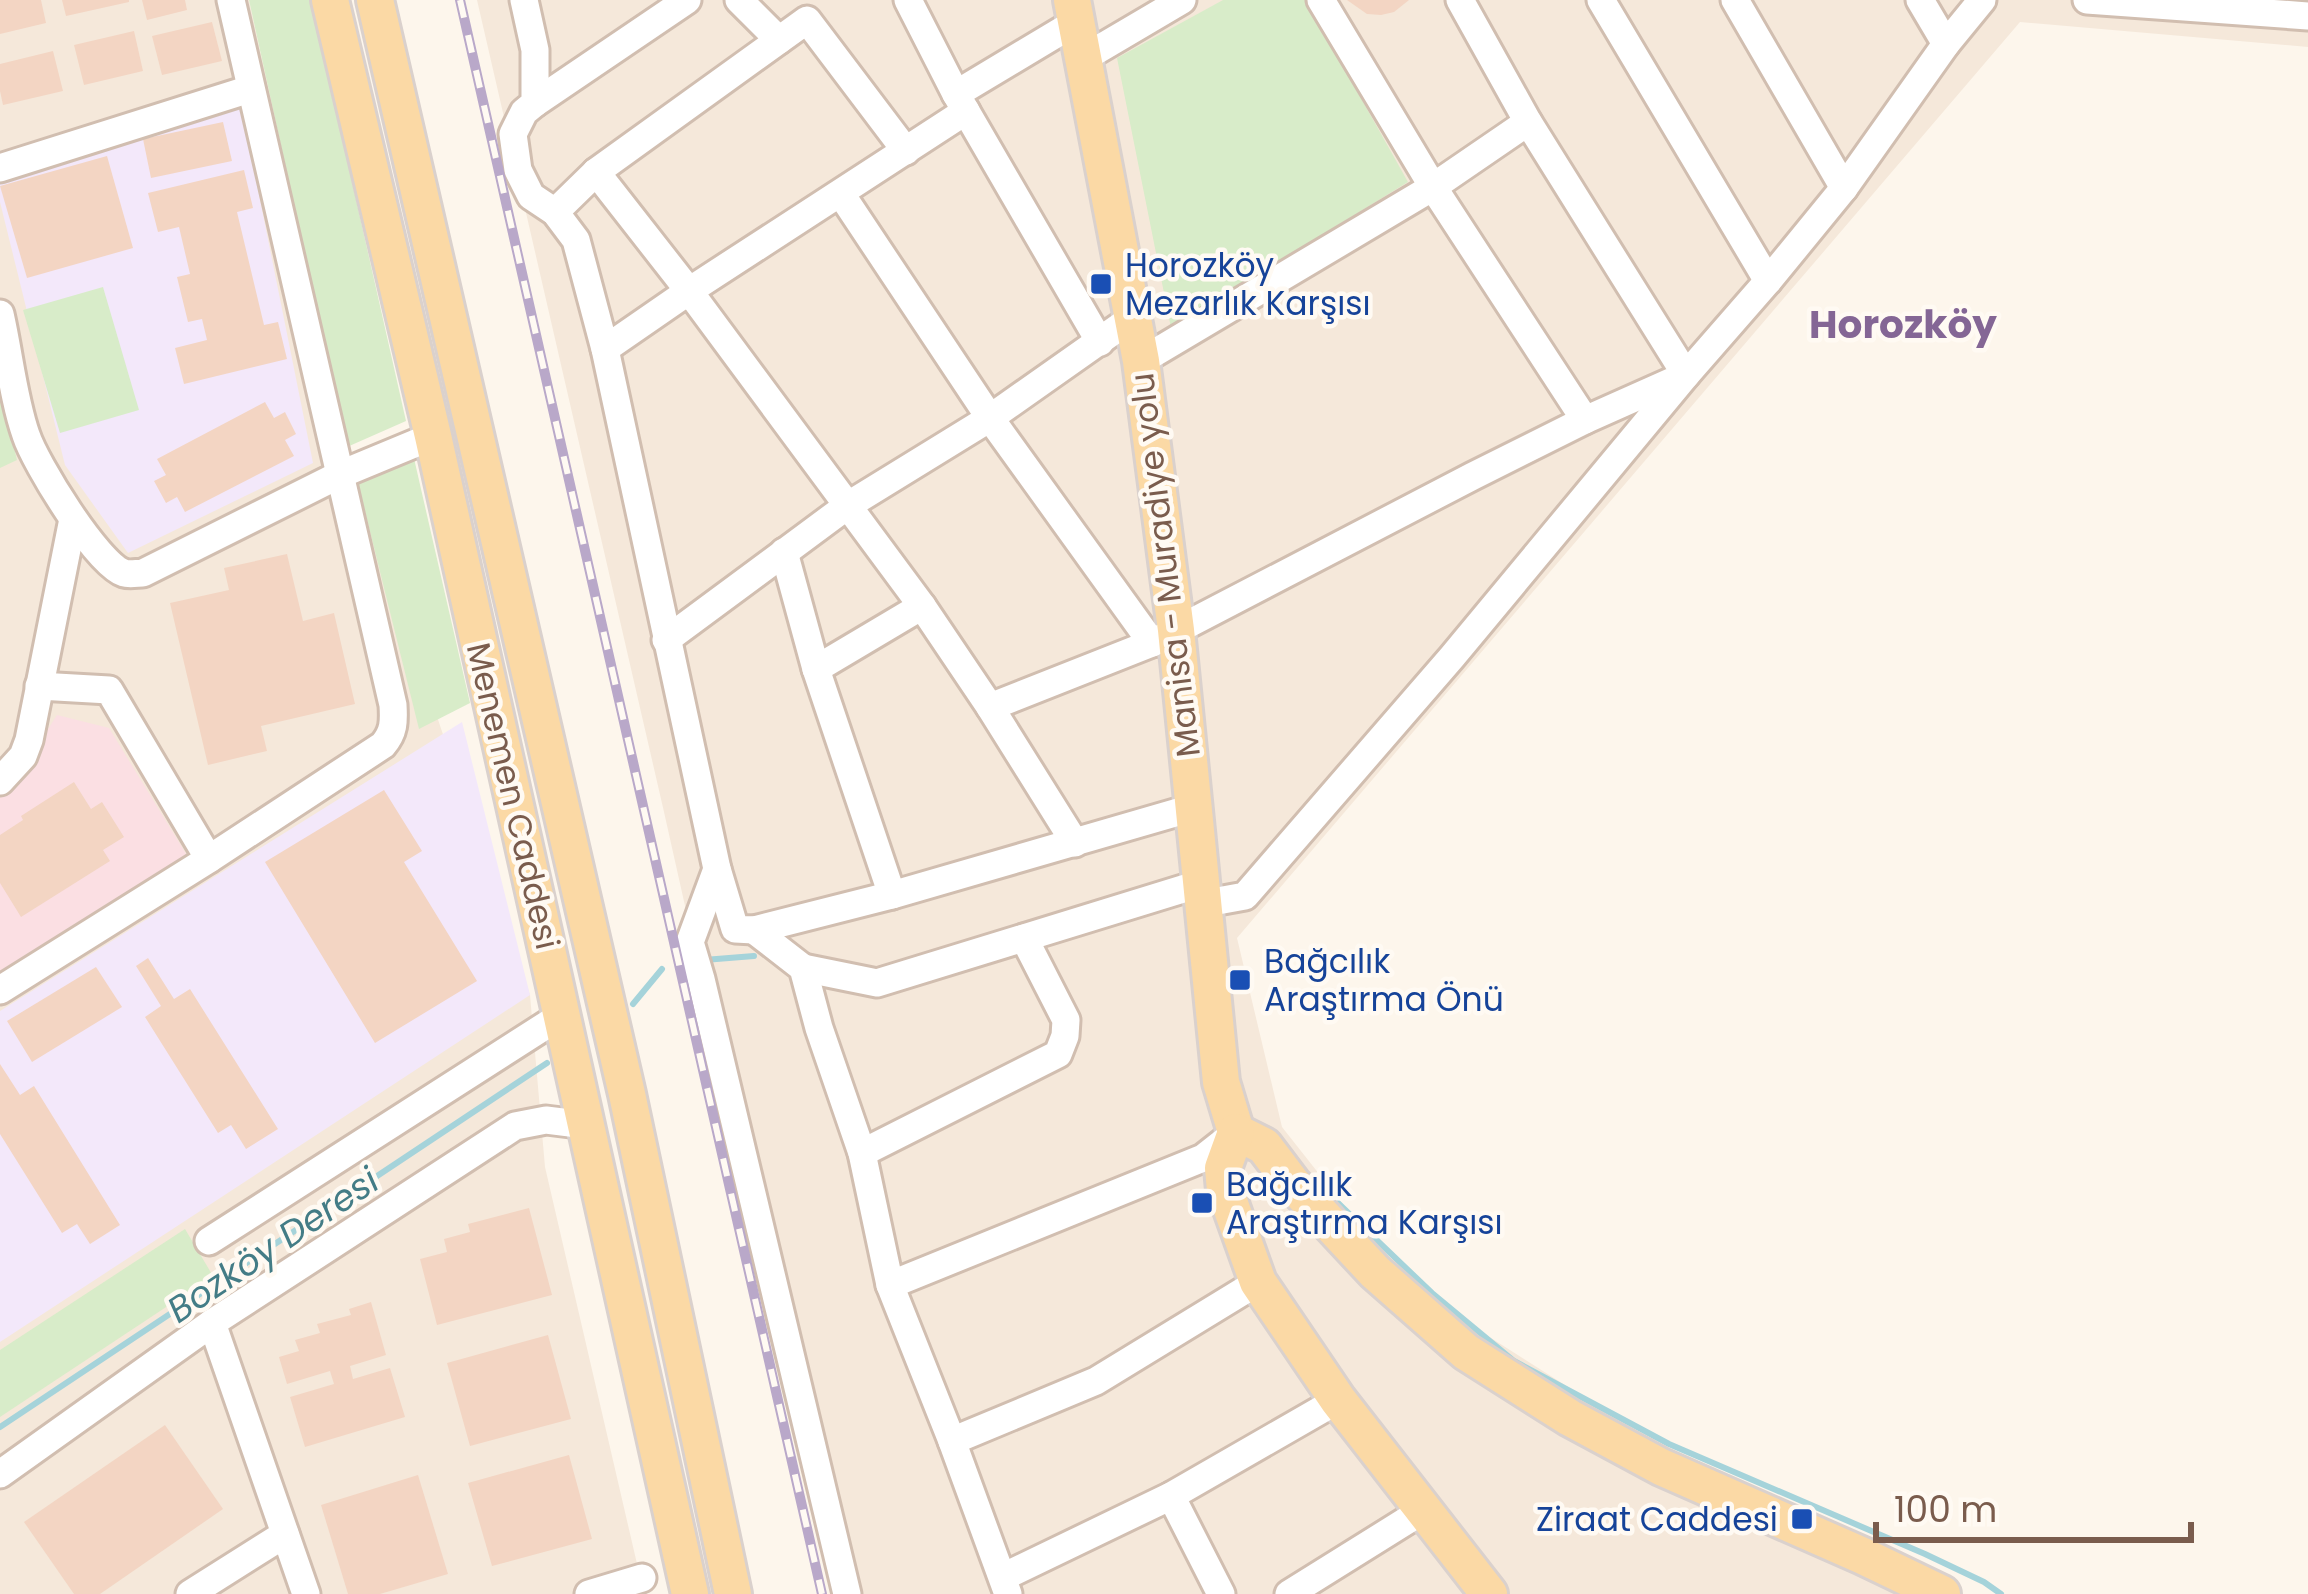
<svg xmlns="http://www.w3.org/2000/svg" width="2308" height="1594" viewBox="0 0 2308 1594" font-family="Poppins,sans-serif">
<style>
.residential{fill:#f5e8da}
.education{fill:#f3e8fa}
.medical{fill:#fbdfe3}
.green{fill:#d8ecc9}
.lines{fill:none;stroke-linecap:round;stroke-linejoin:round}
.stream{stroke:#a5d3da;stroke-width:6}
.building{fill:#f3d5c3}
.minor-casing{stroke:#d1beb0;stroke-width:33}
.major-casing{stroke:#dad1cd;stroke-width:42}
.minor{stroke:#fff;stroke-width:27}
.major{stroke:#fbd9a5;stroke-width:36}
.rail-casing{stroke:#b9a8c9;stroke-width:10}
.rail{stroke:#fffaf3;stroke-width:6;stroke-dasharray:18;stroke-linecap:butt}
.transit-dot{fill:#1a4fb4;stroke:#fffaf3;stroke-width:4.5}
.labels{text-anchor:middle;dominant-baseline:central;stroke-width:9;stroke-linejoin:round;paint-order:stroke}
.transit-label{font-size:33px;fill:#164399;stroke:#fffaf3;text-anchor:start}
.street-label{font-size:33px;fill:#7a5c4d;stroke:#fffaf3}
.water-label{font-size:36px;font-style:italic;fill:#437c86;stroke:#fffaf3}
.quarter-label{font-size:39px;font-weight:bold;fill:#846695;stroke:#fffaf3}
</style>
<rect width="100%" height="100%" fill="#fdf6ec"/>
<!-- residential -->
<g class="residential">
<polygon points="0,0 249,0 347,447 530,995 545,1167 644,1594 0,1594"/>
<polygon points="477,0 2308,0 2308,47 2020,22 1237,938 1282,1127 1406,1284 1694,1467 1963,1594 839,1594 664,812"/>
</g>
<!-- education -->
<g class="education">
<polygon points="241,105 313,463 128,553 65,465 0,202 0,181"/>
<polygon points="462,722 530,995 0,1342 0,1011"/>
</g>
<!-- medical -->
<polygon class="medical" points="57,715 109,728 188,857 0,975 0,791 16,779"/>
<!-- green -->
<g class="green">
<polygon points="249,0 311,0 406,421 347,447"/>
<polygon points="1223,0 1306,0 1408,182 1171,328 1117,58"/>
<polygon points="103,287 139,410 60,433 23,310"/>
<polygon points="0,388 17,460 0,468"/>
<polygon points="413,454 470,703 419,729 358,483"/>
<polygon points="185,1229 213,1276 0,1417 0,1350"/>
</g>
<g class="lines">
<!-- stream -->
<g class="stream">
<polyline points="704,960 754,956"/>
<polyline points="633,1004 662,969"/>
<polyline points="1316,1182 1432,1293 1514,1361 1669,1444 1925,1554 1984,1582 2001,1594"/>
<polyline points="0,1427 547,1063"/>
</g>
</g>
<!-- building -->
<g class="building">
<polygon points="0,0 41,0 46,23 0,34"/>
<polygon points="62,0 129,0 129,2 66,16"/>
<polygon points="142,0 185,0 187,10 147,20"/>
<polygon points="1347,0 1409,0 1394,12 1381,15 1367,14"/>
<polygon points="212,22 222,61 162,75 152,36"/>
<polygon points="134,31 143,71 84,85 74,45"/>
<polygon points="53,51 63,91 3,105 0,91 0,64"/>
<polygon points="223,122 232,161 151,178 143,139"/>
<polygon points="107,156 133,248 27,278 0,186"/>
<polygon points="244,170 253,208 237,212 264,325 278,322 287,359 184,384 175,348 207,340 202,319 188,322 177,277 190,274 179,227 158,232 148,193"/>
<polygon points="265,402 274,418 285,412 296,434 285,440 294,456 185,512 177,497 166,503 154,481 166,475 157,459"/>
<polygon points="287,554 303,621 334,613 355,704 261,726 267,751 208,765 170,603 229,590 224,568"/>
<polygon points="74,782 91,809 102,802 124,837 103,850 110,861 21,917 0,883 0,835 23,820 21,816"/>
<polygon points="384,790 422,851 404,862 477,981 375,1043 265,862"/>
<polygon points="148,958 174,999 190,989 278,1129 246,1149 231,1125 218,1133 145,1017 161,1006 136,966"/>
<polygon points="96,967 122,1007 32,1062 7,1021"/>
<polygon points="0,1064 20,1095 34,1086 120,1225 90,1244 77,1224 62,1233 0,1134"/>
<polygon points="529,1208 552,1295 437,1325 420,1259 447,1252 444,1239 470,1232 468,1224"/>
<polygon points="371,1302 386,1355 350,1366 353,1379 390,1368 405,1417 305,1447 290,1397 334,1384 330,1371 287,1384 279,1357 299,1351 295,1340 320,1333 317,1324 351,1315 349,1309"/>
<polygon points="548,1335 571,1419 470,1446 447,1363"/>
<polygon points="165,1425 223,1509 100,1594 74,1594 24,1522"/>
<polygon points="569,1455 592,1539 492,1566 468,1483"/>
<polygon points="418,1475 448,1574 380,1594 348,1594 321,1505"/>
</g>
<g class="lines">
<defs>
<g id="minor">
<polyline points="524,0 535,50 535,103 524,112 513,134 518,170 531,196 555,212 576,240 605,349 717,869 690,942 701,979 847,1594"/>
<polyline points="739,0 779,40"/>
<polyline points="908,0 956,94 1100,342"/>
<polyline points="1321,0 1433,187 1585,420"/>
<polyline points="1601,0 1768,281"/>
<polyline points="1735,0 1844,188"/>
<polyline points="1920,0 1946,44"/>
<polyline points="2087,0 2308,16"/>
<polyline points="1082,59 1182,0"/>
<polyline points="956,94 1076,22"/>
<polyline points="535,103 687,0"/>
<polyline points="0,168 250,89"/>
<polyline points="596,172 689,291 922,606 990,707 1075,843"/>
<polyline points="841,194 990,418 1152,643"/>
<polyline points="555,212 596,172 807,20 906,151"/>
<path d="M0 314C9 353 13 398 26 435 35 463 97 564 124 573 130 575 137 573 143 573L339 475 433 436"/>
<polyline points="605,349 689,291 966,111"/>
<polyline points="1141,361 1433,187 1528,122"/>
<polyline points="784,552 816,669 892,895"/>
<polyline points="666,640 847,506 990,418 1132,318"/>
<polyline points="816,669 922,606"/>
<polyline points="39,686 109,690 209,859"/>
<polyline points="990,707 1152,643 1473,476 1585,420 1686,375 1528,122 1460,0"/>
<polyline points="0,781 23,756 29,740 73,519"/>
<polyline points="717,869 735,929 754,930 892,895 1192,808"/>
<polyline points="1201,904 1245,896 1452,657 1686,375 1768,281 1844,188 1946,44 1982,0"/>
<polyline points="754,930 803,968 819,1028 862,1153 890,1285 952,1441 1008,1594"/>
<polyline points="803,968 877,983 1199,884"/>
<path d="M0 990 209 859 383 745C394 732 394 722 393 705L231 0"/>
<polyline points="862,1153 1058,1054 1065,1036 1066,1020 1024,938"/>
<polyline points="209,1241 562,1015"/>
<polyline points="890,1285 1203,1158 1236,1132"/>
<polyline points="212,1323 306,1594"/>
<polyline points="952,1441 1096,1381 1258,1282"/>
<polyline points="0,1474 212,1323 515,1126 546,1120 586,1125"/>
<polyline points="1171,1496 1221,1594"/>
<polyline points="1003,1577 1171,1496 1338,1400"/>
<polyline points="190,1594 285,1534"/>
<polyline points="589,1594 642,1578"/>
<polyline points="1289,1594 1422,1511"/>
</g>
<g id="major">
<polyline points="330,0 433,436 690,1594"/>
<polyline points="375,0 627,1094 733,1594"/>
<polyline points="1072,0 1141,361 1176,630 1221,1082 1236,1132"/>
<polyline points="1236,1132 1264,1146 1292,1183 1375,1272 1466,1352 1570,1418 1661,1467 1863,1556 1942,1594"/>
<polyline points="1236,1132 1223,1168 1225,1190 1258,1282 1338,1400 1489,1594"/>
</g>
</defs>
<!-- minor casing -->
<use href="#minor" class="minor-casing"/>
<!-- major casing -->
<use href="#major" class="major-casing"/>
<!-- minor -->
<use href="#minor" class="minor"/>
<!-- major -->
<use href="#major" class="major"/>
<defs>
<polyline id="rail" points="460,0 822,1594"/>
</defs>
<!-- rail casing -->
<use href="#rail" class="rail-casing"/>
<!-- rail -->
<use href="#rail" class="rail"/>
</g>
<!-- markers -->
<g class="transit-dot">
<rect x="1089" y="272" width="24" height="24" rx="6"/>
<rect x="1228" y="968" width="24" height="24" rx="6"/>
<rect x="1190" y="1191" width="24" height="24" rx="6"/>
<rect x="1790" y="1507" width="24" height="24" rx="6"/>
</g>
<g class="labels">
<!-- transit labels -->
<g class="transit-label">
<text x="1125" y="265">Horozköy<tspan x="1125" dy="38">Mezarlık Karşısı</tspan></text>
<text x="1264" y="961">Bağcılık<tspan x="1264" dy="38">Araştırma Önü</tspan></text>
<text x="1226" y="1184">Bağcılık<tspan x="1226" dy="38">Araştırma Karşısı</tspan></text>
<text x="1778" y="1519" text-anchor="end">Ziraat Caddesi</text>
</g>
<!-- street labels -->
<g class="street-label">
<text transform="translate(1165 565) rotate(-97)">Manisa - Muradiye yolu</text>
<text transform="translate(513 796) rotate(77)">Menemen Caddesi</text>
</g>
<!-- water labels -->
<g class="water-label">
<text transform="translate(273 1245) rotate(-34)">Bozköy Deresi</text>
</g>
<!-- quarter labels -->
<g class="quarter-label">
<text x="1903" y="324">Horozköy</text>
</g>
</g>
<!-- scale -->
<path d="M1876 1522v18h315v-18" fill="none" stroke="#7a5c4d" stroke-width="6"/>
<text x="1894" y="1522" font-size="36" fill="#7a5c4d" stroke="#fffaf3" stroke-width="9" paint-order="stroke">100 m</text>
</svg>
